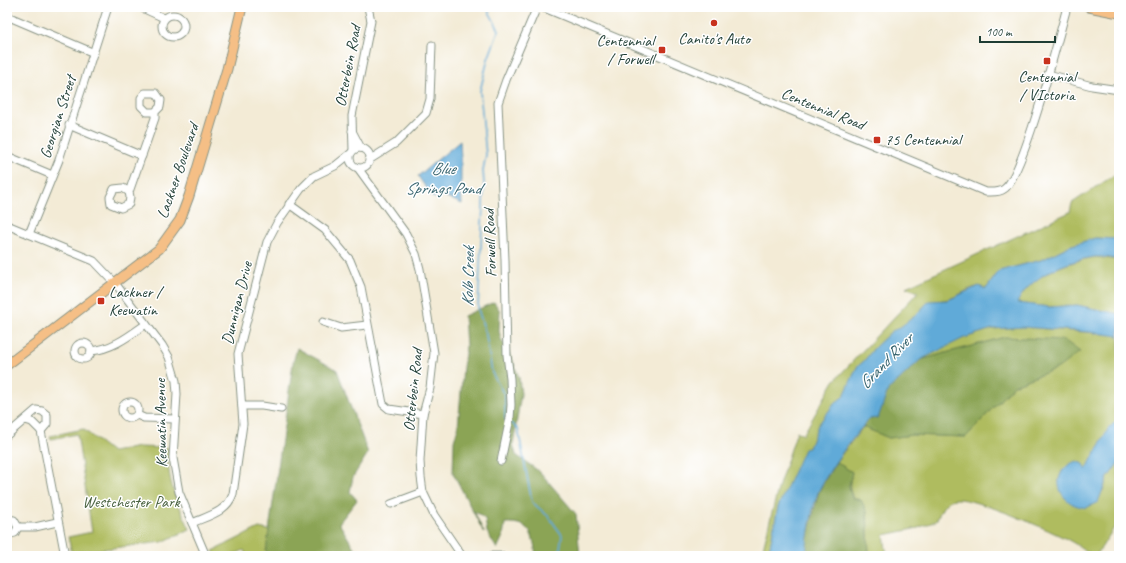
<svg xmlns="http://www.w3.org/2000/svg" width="1126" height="563" viewBox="0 0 1126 563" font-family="Caveat,sans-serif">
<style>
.green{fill:#afbc5e;stroke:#677c49}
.forest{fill:#8ba455;stroke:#557044}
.water{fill:#61aad8;stroke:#407486}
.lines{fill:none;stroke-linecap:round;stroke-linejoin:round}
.stream{stroke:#61aad8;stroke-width:1.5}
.minor-casing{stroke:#899485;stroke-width:9}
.major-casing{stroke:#899485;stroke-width:11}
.minor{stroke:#fff;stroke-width:7}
.major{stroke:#f5bf86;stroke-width:9}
.poi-dot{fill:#c8321e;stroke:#fff;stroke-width:1.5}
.labels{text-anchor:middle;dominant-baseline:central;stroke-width:3;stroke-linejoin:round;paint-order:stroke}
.poi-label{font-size:16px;fill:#1f3d34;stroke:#fff}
.street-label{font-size:16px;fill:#1f3d34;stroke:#fff}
.park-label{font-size:16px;fill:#4a6341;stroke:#fff}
.water-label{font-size:17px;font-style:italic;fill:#36636d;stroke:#fff}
</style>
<rect width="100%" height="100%" fill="#fff"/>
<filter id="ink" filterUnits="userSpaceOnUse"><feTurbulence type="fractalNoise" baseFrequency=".025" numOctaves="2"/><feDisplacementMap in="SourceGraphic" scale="8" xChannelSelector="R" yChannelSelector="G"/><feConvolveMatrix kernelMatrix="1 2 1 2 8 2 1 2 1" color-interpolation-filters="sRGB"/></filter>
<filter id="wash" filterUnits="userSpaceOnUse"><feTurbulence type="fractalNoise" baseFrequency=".012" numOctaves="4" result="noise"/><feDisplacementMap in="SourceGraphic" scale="16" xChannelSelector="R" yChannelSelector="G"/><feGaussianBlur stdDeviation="0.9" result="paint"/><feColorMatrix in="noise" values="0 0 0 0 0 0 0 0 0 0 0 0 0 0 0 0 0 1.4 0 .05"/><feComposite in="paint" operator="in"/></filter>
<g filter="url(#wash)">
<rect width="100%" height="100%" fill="#f3ebd6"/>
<!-- green -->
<g class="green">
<path d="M1119 172V239L1095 238 1069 246 1041 260 999 271 986 289C972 282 962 296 948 299 941 301 934 301 927 303L916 315 899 329 892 331 875 347 864 361 857 367 844 396 835 403 818 425 809 448 778 507 768 556H761L779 485 797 431 803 435 834 381 918 292 906 287 1070 212 1072 203Z"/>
<path d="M1095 257 1119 260V314L1077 305 1050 307 1016 303C1032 274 1065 263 1095 257Z"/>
<path d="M1023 327 1119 335V418L1108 429 1086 470 1069 464 1062 471 1058 481 1103 491 1107 479 1119 462V520L1096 556C1087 553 1080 546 1072 542 1053 531 974 497 955 499 944 500 940 513 936 521L918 528 884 535 887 556H869L867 512C851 497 847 494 852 472L836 462 863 427 889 438 911 435 966 437 1014 385 1058 368 1005 337 920 360 946 344 992 329Z"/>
<path d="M83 429 112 452 139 447 168 448C167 482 176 499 190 529L162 542 72 553 68 537 92 532 77 434 51 439 50 436Z"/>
<polygon points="259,528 341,547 350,556 247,556 244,550 231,556 216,556 213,551"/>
</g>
<!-- forest -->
<g class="forest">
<path d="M494 302 500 311 499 331 501 339 513 361 519 378 521 394 513 444 516 455 540 472 576 514 580 556H536C533 534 531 522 505 523L503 536 497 549 487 532 485 519 474 511 484 533 453 473 454 441 458 427 463 367 466 346 464 316Z"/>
<polygon points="1005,337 1064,340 1080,352 1058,368 1014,385 966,437 911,435 889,438 863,427 869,419 878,418 888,390 920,360"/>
<polygon points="297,348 337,370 368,453 353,477 350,492 357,500 339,523 359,556 268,556 266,551 293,363"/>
<polygon points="836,462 852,472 849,486 852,498 861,500 867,512 869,556 806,556 807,539 819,491"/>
</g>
<!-- water -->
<g class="water">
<path d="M460 141C462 162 460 183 462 204L442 195 436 198 432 197 418 176Z"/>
<path d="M1095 238 1119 239V260C1111 258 1103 256 1094 257 1066 261 1030 276 1017 303L1050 307 1077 305 1119 314V336L1089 332 1023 327 992 329 964 338 920 360 888 390 878 418 869 419C850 441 832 464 819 490 812 506 807 538 806 556H768L778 507 804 449 809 448 818 425 835 403 844 396 857 367 864 361 875 347 892 331 899 328 916 315 929 301 948 300 979 286 986 289 999 271 1041 260 1069 246Z"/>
<path d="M1119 418V462L1107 479 1098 502 1086 508C1082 507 1075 506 1071 503 1053 491 1055 469 1076 461L1083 464 1086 470 1108 429Z"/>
</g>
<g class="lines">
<!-- stream -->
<g class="stream">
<polyline points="483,7 488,10 499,30 488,59 480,91 486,155 483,170 484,184 478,309 486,335 492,373 505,396 505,419 508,421"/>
<polyline points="511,423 518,429 532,502 549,517 562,535 559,556"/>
</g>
</g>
</g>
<g filter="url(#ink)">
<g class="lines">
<defs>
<g id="minor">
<polyline points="140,7 164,18"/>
<path d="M542 7 986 192C992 192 999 193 1004 189 1023 177 1059 36 1067 7"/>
<circle cx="173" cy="26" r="11"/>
<polyline points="7,16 94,53"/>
<polyline points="1048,74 1092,86 1119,90"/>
<polyline points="69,125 142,156"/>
<polyline points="352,131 361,148"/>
<circle cx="360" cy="158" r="10"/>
<polyline points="353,150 352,116 371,21 368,7"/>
<polyline points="7,156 52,175"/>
<polyline points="369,160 396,143 426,113 430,99 432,45"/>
<polyline points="358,168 406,234 416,254 420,269 434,353 430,388 423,414 420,461 421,477 423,492 434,515 462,556"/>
<polyline points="129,192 123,188 114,189 110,197 111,204 121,208 129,204 130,197 129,192 155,118 155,112 160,107 161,100 156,93 145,93 141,98 141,106 147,112 155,112"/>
<polyline points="289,204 325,230 350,260 361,287 383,404 389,409 423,414"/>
<polyline points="7,225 94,261 115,283 162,345 169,357 176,381 177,394 173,458 179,492 206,556"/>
<polyline points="29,234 59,160 108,7"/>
<polyline points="323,322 341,328 367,325"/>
<circle cx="83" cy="351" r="8"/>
<path d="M91 351C113 349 129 336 146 324"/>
<circle cx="130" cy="410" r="8"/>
<polyline points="242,406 262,406 281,409"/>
<polyline points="137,415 144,418 175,419"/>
<polyline points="25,420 32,422 41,431"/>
<polyline points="7,435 36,410 42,411 47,415 47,424 41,431 65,556"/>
<polyline points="501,461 510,418 511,405 510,379 507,355 505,260 498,103 506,80 537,7"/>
<polyline points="391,504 423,492"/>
<polyline points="7,519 14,520 18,527 15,533 7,535"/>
<path d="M192 523C208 516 227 512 233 494L243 424 238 354 267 242 277 223 301 189 314 176 335 166 350 154"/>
<polyline points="18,527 35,527 57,522"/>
<polyline points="492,556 501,556"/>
</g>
<g id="major">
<polyline points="1089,7 1119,13"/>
<polyline points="7,365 159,249 180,220 189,196 227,69 242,7"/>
</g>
</defs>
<!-- minor casing -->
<use href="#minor" class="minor-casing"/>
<!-- major casing -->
<use href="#major" class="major-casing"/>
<!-- minor -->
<use href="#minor" class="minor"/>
<!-- major -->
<use href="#major" class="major"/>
</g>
</g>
<!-- markers -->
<g class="poi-dot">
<circle cx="714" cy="23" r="4"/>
<rect x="658" y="46" width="8" height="8" rx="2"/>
<rect x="1043" y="57" width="8" height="8" rx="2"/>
<rect x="873" y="136" width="8" height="8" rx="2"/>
<rect x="97" y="297" width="8" height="8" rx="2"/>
</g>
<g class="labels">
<!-- poi labels -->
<g class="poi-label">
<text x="714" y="39">Canito's Auto</text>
<text x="654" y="41" text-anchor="end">Centennial<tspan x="654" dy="18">/ Forwell</tspan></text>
<text x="1047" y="77">Centennial<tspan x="1047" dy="18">/ VIctoria</tspan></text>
<text x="885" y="140" text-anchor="start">75 Centennial</text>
<text x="109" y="292" text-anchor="start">Lackner /<tspan x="109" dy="18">Keewatin</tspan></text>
</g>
<!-- street labels -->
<g class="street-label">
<text transform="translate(348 66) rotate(-79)">Otterbein Road</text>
<text transform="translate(823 109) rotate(22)">Centennial Road</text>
<text transform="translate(58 117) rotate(-72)">Georgian Street</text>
<text transform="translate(178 171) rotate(-71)">Lackner Boulevard</text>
<text transform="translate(490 243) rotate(-92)">Forwell Road</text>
<text transform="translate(237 303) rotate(-76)">Dunnigan Drive</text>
<text transform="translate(413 390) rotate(-84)">Otterbein Road</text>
<text transform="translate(161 423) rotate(-91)">Keewatin Avenue</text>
</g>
<!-- park labels -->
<g class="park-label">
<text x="131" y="502">Westchester Park</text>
</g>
<!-- water labels -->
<g class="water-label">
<text x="443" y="168">Blue<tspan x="443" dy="20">Springs Pond</tspan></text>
<text transform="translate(468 277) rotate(-89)">Kolb Creek</text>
<text transform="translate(886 361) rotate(-46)">Grand River</text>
</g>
</g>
<!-- margin -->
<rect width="1126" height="563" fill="none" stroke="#fff" stroke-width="24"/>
<!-- scale -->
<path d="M980 36v6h75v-6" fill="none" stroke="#1f3d34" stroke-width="2"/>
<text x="986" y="36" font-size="12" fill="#1f3d34" stroke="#ffffff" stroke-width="3" paint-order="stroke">100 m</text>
</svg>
